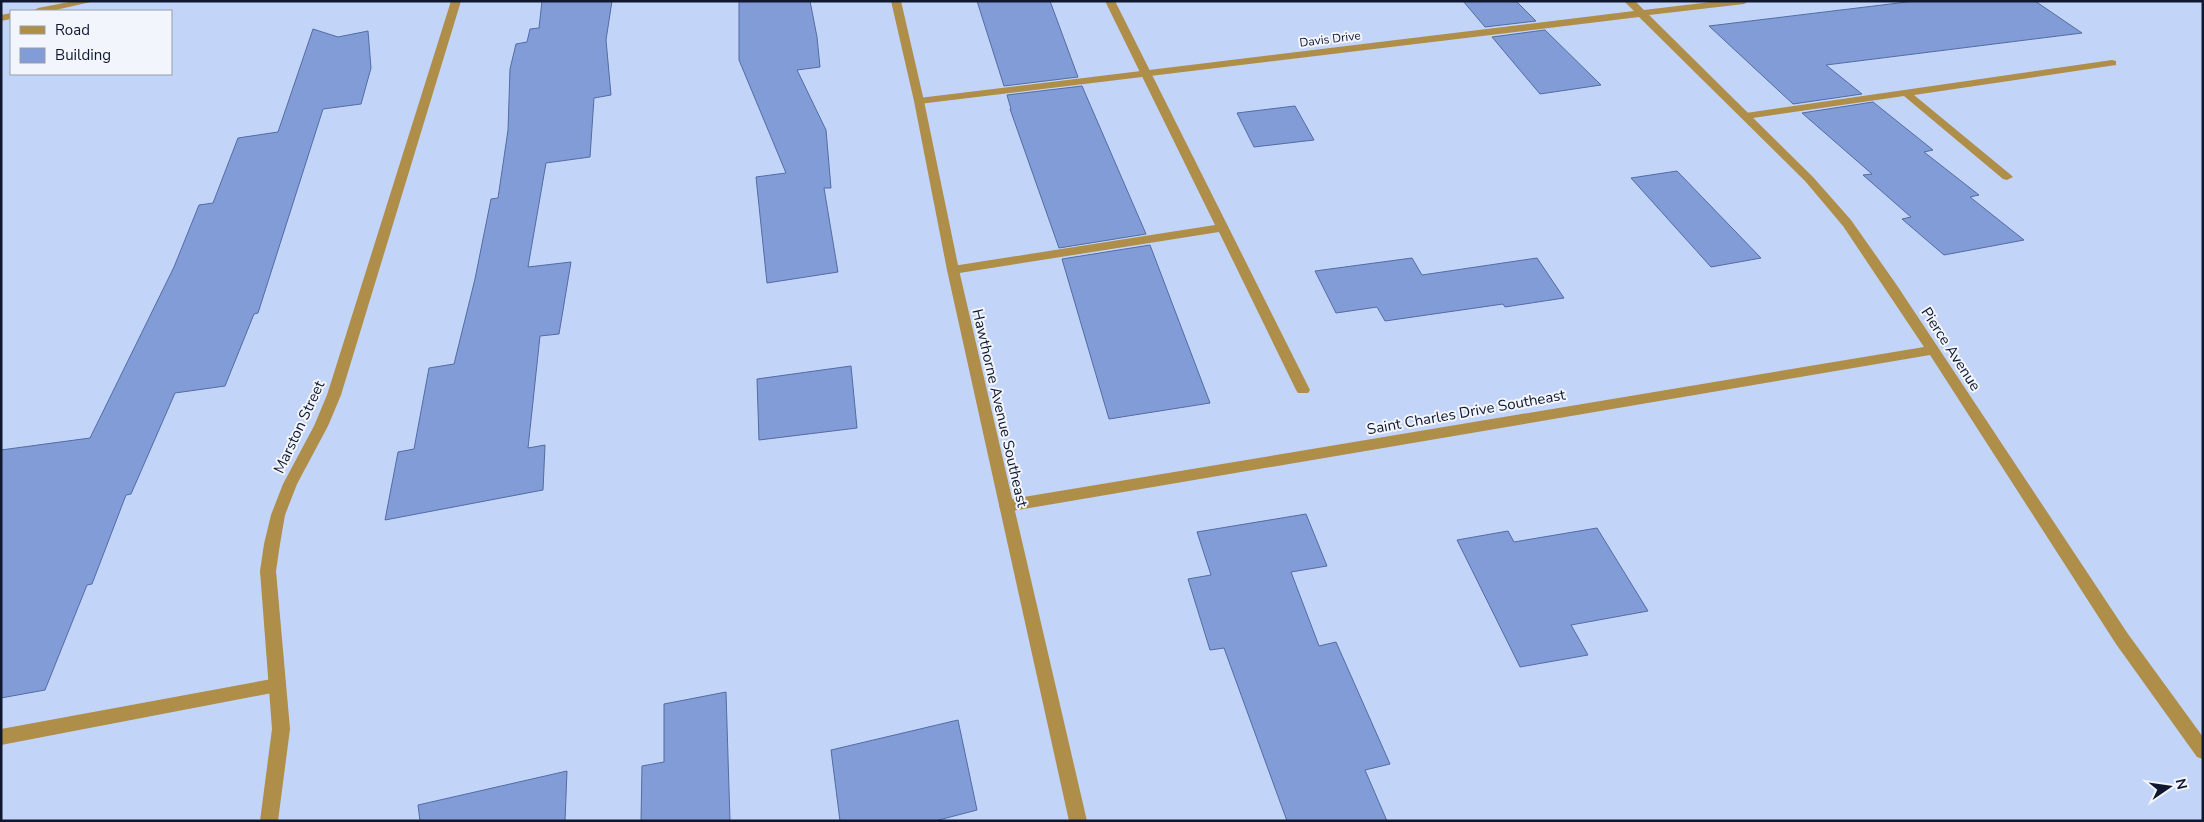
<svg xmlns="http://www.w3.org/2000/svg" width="2204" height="822" viewBox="0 0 2204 822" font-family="'Nunito Sans',sans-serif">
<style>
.building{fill:#819cd6;stroke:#536ca2}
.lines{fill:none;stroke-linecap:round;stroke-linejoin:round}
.service{fill:#ae8e48;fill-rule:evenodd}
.minor{fill:#ae8e48;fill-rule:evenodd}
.tertiary{fill:#ae8e48;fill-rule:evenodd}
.labels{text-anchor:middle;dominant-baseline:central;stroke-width:4;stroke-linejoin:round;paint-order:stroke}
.far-street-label{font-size:12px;fill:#0f182e;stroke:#f2f5fb}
.street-label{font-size:15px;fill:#0f182e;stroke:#f2f5fb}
</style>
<rect width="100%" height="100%" fill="#c3d4f9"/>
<!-- building -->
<g class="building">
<polygon points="542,1 612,1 606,40 611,95 594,98 590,157 546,163 528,267 571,262 559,334 540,336 528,448 545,445 543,490 385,520 398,452 414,449 429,368 454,364 475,279 491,199 498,198 508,130 510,69 516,44 527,42 530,29 539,28"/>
<polygon points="739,1 810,1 817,37 820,67 797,70 826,130 831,188 824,188 838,272 767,283 756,177 786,173 739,60"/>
<polygon points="977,1 1050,1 1078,77 1004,86"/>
<polygon points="1463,1 1516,1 1536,21 1485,27"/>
<polygon points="1915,1 2035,1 2082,33 1826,65 1862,94 1793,104 1709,26"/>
<polygon points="313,29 338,37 368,31 371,68 361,104 323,109 258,313 254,314 225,386 175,393 131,494 126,495 92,584 87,585 45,690 1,698 1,450 90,438 174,267 199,205 213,203 238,138 278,132"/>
<polygon points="1545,30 1601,85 1540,94 1492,37"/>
<polygon points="1082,86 1146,234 1059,248 1010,109 1011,109 1007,95"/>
<polygon points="1873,102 1933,150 1924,152 1979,195 1970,197 2024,240 1944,255 1902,219 1911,217 1863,175 1872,174 1802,113"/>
<polygon points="1295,106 1314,140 1254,147 1237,113"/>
<polygon points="1677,171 1761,258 1711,267 1631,178"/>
<polygon points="1150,245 1210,403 1109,419 1062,259"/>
<polygon points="1412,258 1422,275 1537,258 1564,298 1505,307 1503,304 1385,321 1377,307 1336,313 1315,271"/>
<polygon points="851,366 857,428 759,440 757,379"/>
<polygon points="1306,514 1327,566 1291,572 1319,646 1336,642 1390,764 1365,770 1387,821 1287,821 1224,648 1210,650 1188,579 1211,575 1197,532"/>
<polygon points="1597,528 1648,611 1571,625 1588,655 1520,667 1457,540 1508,531 1514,542"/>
<polygon points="726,692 730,821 641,821 642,766 664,762 664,704"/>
<polygon points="958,720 977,810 935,821 840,821 831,750"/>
<polygon points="567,771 565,821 420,821 418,805"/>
</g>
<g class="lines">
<!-- service -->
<g class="service">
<polygon points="1105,1 1115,1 1310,390 1308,393 1298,393 1296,390 1219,232 953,274 947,270 953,266 1215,225"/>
<polygon points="2112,60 2116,61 2116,65 1914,95 2011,175 2013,177 2007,180 2003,179 1904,96 1746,119 1741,116 1746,113"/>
<polygon points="277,678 283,680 285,685 283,690 277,692 1,745 1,729"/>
</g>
<!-- minor -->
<g class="minor">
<polygon points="74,1 95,1 51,11 33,11 38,8"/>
<polygon points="451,1 461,1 341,395 328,426 297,484 285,515 280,544 276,571 290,729 278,821 260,821 272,729 260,571 264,544 271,515 283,484 314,426 327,395"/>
<polygon points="1624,1 1635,1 1644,10 1719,1 1749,1 1744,4 1649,15 1813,177 1851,220 1896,284 2128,634 2203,737 2203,759 2197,757 2116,644 1930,355 1006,512 1001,510 999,506 1001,502 1006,500 1924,347 1843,226 1805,181 1639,17 919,104 914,101 919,98 1634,11"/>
<polygon points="11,13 11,19 1,21 1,15"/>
</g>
<!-- tertiary -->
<polygon class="tertiary" points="891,1 901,1 924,101 959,270 1087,821 1069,821 947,270 914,101"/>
</g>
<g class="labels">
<!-- far-street labels -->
<g class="far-street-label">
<text transform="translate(1330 39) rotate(-7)">Davis Drive</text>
</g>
<!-- street labels -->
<g class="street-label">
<text transform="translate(1951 349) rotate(57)">Pierce Avenue</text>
<text transform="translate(1000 408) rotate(77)">Hawthorne Avenue Southeast</text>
<text transform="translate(1466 412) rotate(-10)">Saint Charles Drive Southeast</text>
<text transform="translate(299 427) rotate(-65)">Marston Street</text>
</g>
</g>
<!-- border -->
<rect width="2204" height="822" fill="none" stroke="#0f182e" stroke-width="5"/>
<!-- legend -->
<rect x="10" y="10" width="162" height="65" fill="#f2f5fb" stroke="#979da9"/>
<rect x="20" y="26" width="25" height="8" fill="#ae8e48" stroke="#979da9"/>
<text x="55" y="35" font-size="15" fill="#0f182e">Road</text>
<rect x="20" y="48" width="25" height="15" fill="#819cd6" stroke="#979da9"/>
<text x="55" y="60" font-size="15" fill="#0f182e">Building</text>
<!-- north arrow -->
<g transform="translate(2169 787) rotate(77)" stroke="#f2f5fb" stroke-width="4" paint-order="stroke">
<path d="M0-4L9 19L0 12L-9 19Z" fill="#0f182e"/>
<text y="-8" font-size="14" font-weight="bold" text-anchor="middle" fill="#0f182e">N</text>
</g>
</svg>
